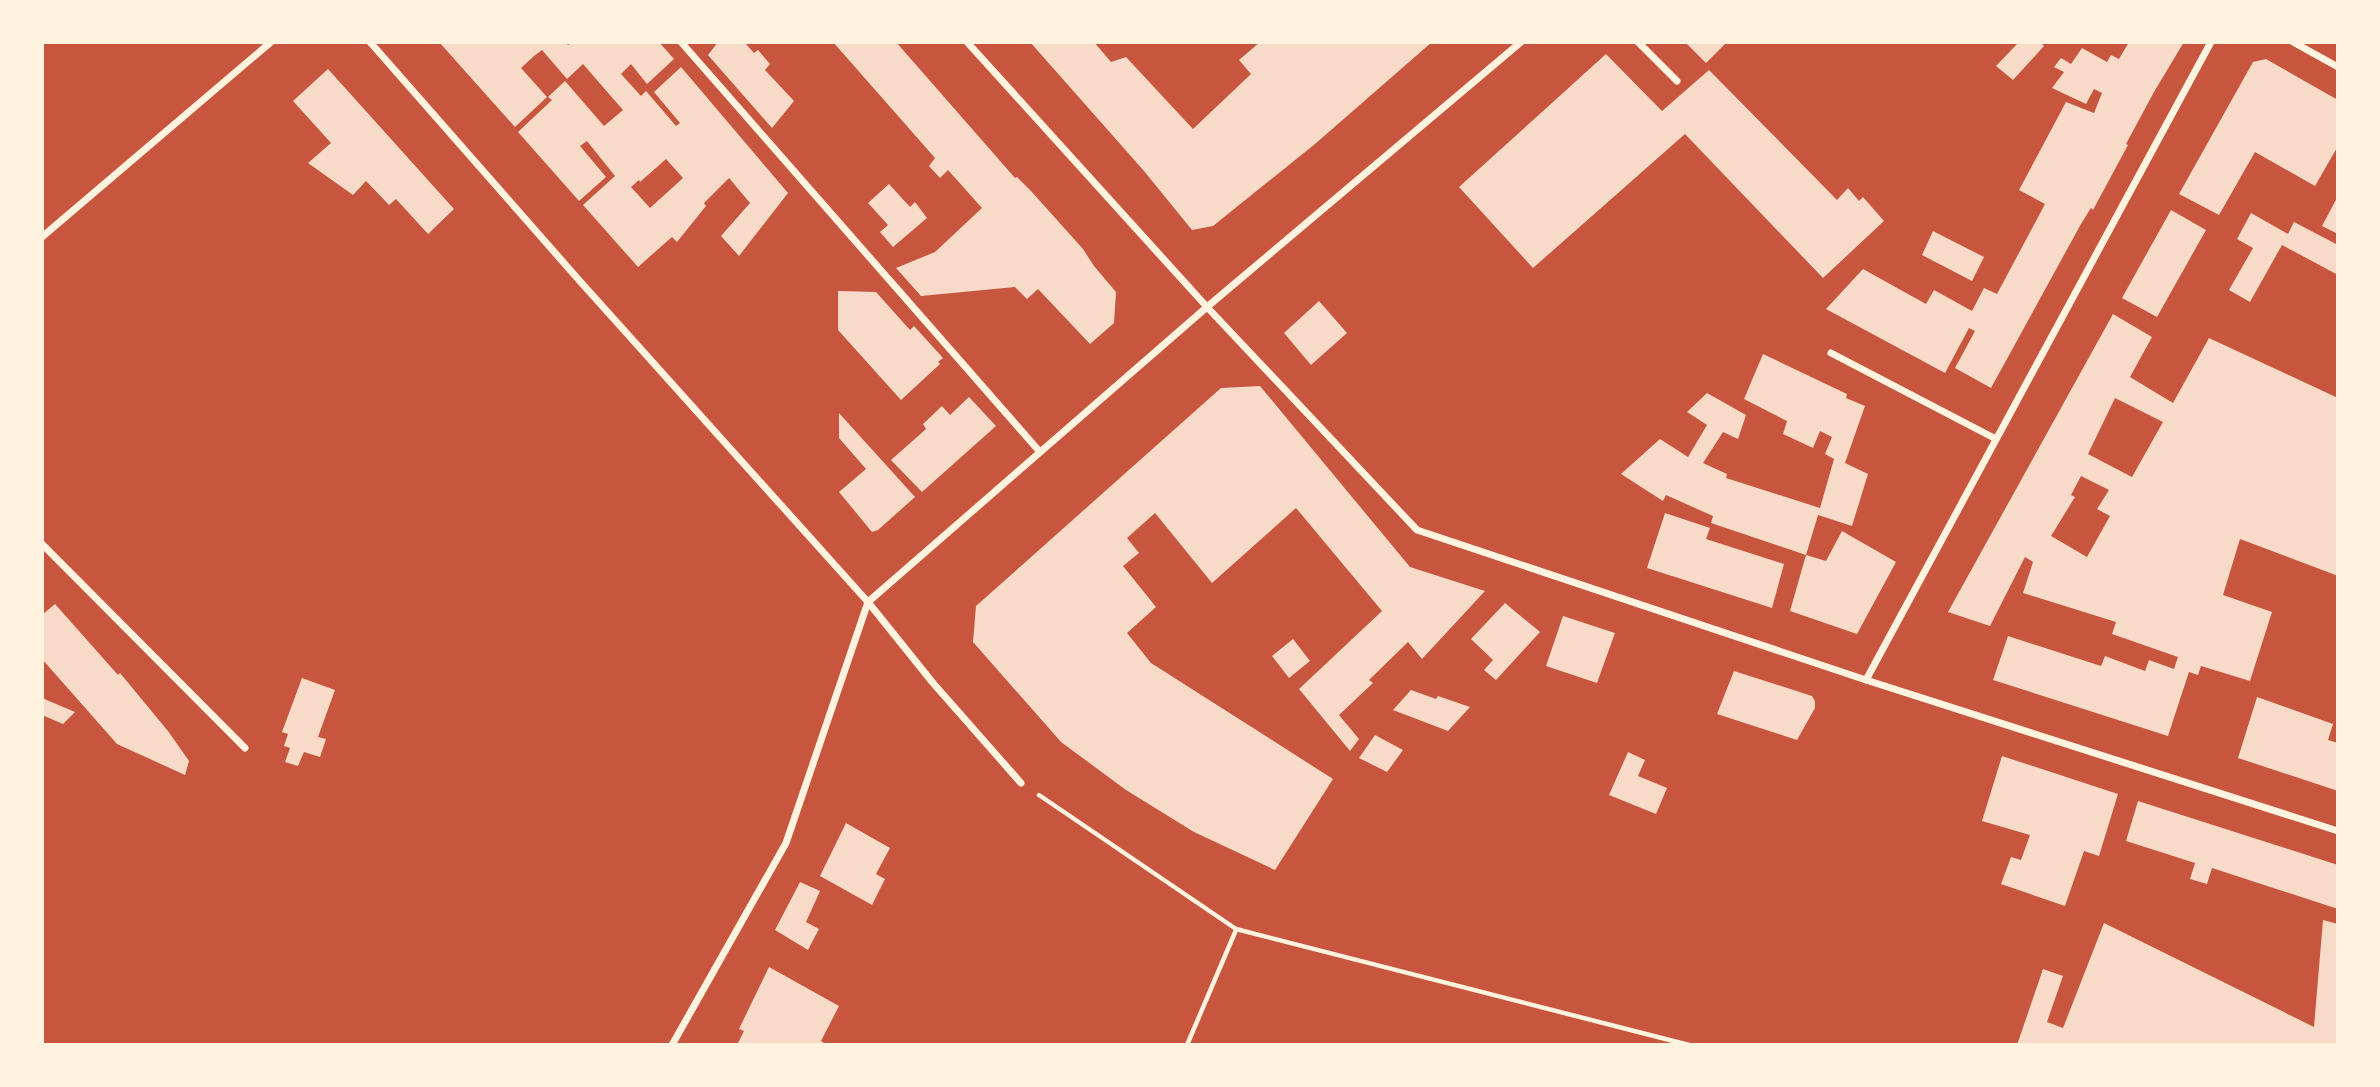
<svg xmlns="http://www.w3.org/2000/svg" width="2380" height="1087" viewBox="0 0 2380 1087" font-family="'Source Sans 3',sans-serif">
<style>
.building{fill:#f7dbc8;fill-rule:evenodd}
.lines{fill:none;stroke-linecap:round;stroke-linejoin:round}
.path{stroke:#fff3e0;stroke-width:4.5}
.minor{stroke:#fff3e0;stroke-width:7}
</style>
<rect width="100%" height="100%" fill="#c8553d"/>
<!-- building -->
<g class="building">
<path d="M439 42H565L568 45 572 42H659L674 59 647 84 631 64 621 74 641 96 646 91 676 126 680 123 654 92 681 67 788 193 739 256 721 236 750 203 729 178 704 203 706 206 677 242 672 237 638 267 583 205 615 176 587 141 580 146 606 177 579 201 518 132 552 100 548 97 565 81 604 126 623 110 583 64 567 79 542 50 534 56 521 68 547 97 515 127ZM666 159 683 178 650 208 631 187 639 180 640 182Z"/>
<polygon points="718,42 744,42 754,53 758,50 770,64 765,70 794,101 772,128 708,55"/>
<polygon points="833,42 896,42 1015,178 1017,177 1031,191 1083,249 1094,266 1116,292 1114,323 1090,344 1038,289 1027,299 1015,287 921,296 896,268 935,252 982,208 948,170 940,178 929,166 935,158"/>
<polygon points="1030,42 1094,42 1111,62 1126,57 1193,129 1251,74 1239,60 1260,42 1432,42 1315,144 1213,226 1192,230 1144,171"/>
<polygon points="1685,42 1727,42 1706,63"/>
<polygon points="2019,42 2040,42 2044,46 2013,80 1996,66"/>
<polygon points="2129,42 2184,42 2154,92 2126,144 2128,145 2093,210 2091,208 2081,224 1991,388 1955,368 1975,331 1969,328 1945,373 1826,309 1863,269 1926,304 1934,290 1972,311 1984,288 1997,294 2045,204 2019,190 2066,102 2094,113 2102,93 2094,89 2086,104 2052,88 2064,72 2054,67 2061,58 2071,64 2082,48 2107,62 2111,55 2119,59"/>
<polygon points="1606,54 1662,111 1709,70 1837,200 1848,188 1859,201 1863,197 1884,221 1823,278 1685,134 1533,268 1459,187"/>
<polygon points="2266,59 2338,100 2338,146 2315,186 2255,152 2219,215 2179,194 2253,62"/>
<polygon points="328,69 454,209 428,234 396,199 389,205 366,181 353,195 308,163 331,143 293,101"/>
<polygon points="889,184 910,207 915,202 927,218 893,247 880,232 888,225 868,203"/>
<polygon points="2338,196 2338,234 2322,226"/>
<polygon points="2171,210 2206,230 2157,317 2122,298"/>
<polygon points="2251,213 2288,234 2294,222 2338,245 2338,275 2282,245 2250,302 2229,290 2253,248 2237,239"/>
<polygon points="1933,231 1984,257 1972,281 1922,255"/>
<polygon points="838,291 876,292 910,330 914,326 943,358 938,362 940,364 901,400 838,330"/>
<polygon points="1319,301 1347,333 1311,365 1284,333"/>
<path d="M2113 314 2152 337 2130 377 2173 403 2209 338 2338 398V576L2240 539 2223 595 2272 612 2250 681 2201 666 2198 675 2189 672 2168 736 1993 680 2008 636 2101 666 2105 656 2145 671 2149 660 2174 669 2178 657 2112 634 2116 622 2023 593 2033 562 2025 557 1990 626 1948 612ZM2115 398 2163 422 2132 477 2088 454ZM2081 476 2109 490 2097 509 2110 516 2087 557 2051 536 2075 497 2071 495Z"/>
<polygon points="1763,354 1847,394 1846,398 1865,406 1845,463 1868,474 1852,526 1818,515 1806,555 1826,561 1842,531 1896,562 1857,634 1790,611 1806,555 1711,523 1713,516 1666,495 1663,501 1621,474 1660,439 1688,457 1707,425 1687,412 1707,393 1746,415 1738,439 1723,432 1703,463 1727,474 1726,478 1820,508 1834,459 1825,454 1832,437 1820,431 1813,448 1783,434 1787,421 1744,399"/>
<polygon points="1260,386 1410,567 1485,591 1422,659 1408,642 1369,680 1373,683 1339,715 1359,739 1350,751 1299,689 1382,611 1296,508 1212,583 1155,513 1127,538 1139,553 1123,566 1156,607 1127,633 1151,663 1333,779 1275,870 1194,832 1126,790 1061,742 973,642 976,606 1221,388"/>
<polygon points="969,397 996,426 922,492 891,460 926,429 923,424 942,406 950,415"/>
<polygon points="839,413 915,497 878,530 872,532 839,492 866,469 839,438"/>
<polygon points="1665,513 1710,528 1706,539 1784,564 1772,608 1647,568"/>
<polygon points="1505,603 1540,632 1496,680 1484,670 1493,660 1471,639"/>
<polygon points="55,604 118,675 120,673 168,731 189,761 185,775 117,744 42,659 42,615"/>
<polygon points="1563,616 1615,633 1597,683 1546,666"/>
<polygon points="1293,639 1310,661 1289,678 1272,656"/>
<polygon points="1734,671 1812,696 1815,701 1815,708 1797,740 1717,714"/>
<polygon points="302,678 335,690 318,737 326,739 320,757 304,752 298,766 285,762 290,748 284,746 288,734 282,732"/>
<polygon points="1411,690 1436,699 1438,696 1470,707 1448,731 1393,710"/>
<polygon points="2257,697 2333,724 2328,740 2338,743 2338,791 2238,758"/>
<polygon points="42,698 75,712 63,724 42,715"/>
<polygon points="1375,735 1403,750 1387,772 1359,758"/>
<polygon points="1628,752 1645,760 1638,776 1667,788 1656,814 1609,795"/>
<polygon points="2002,756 2118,794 2099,856 2084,851 2065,906 2001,884 2011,857 2021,860 2030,835 1982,821"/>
<polygon points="2138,801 2338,865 2338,909 2212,868 2207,884 2190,879 2195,863 2126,841"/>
<polygon points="846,823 890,848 876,874 885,879 872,905 820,876"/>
<polygon points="800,882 820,891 806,922 819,929 808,950 775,930"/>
<polygon points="2323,920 2338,924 2338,1045 2017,1045 2043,969 2063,976 2047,1022 2063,1028 2104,923 2314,1027"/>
<polygon points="769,967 839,1006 821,1041 827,1045 737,1045 744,1031 739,1029"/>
</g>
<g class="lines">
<!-- path -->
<g class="path">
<polyline points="1039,795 1236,929 1689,1045"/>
<polyline points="1187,1045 1236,930"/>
</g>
<!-- minor -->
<g class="minor">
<polyline points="370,42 578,279 868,602 933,683 1021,783"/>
<polyline points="681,42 1040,452"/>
<polyline points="967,42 1207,307 1417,530 1866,680 2338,831"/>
<polyline points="1638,42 1677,81"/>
<polyline points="2293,42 2338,67"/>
<polyline points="42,237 271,42"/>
<polyline points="1831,353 1996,439"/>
<polyline points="42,544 245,748"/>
<polyline points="1866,680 2211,42"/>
<polyline points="672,1045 786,843 868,602 1207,307 1521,42"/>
</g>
</g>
<!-- border -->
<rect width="2380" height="1087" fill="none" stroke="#fff3e0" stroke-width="88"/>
</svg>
